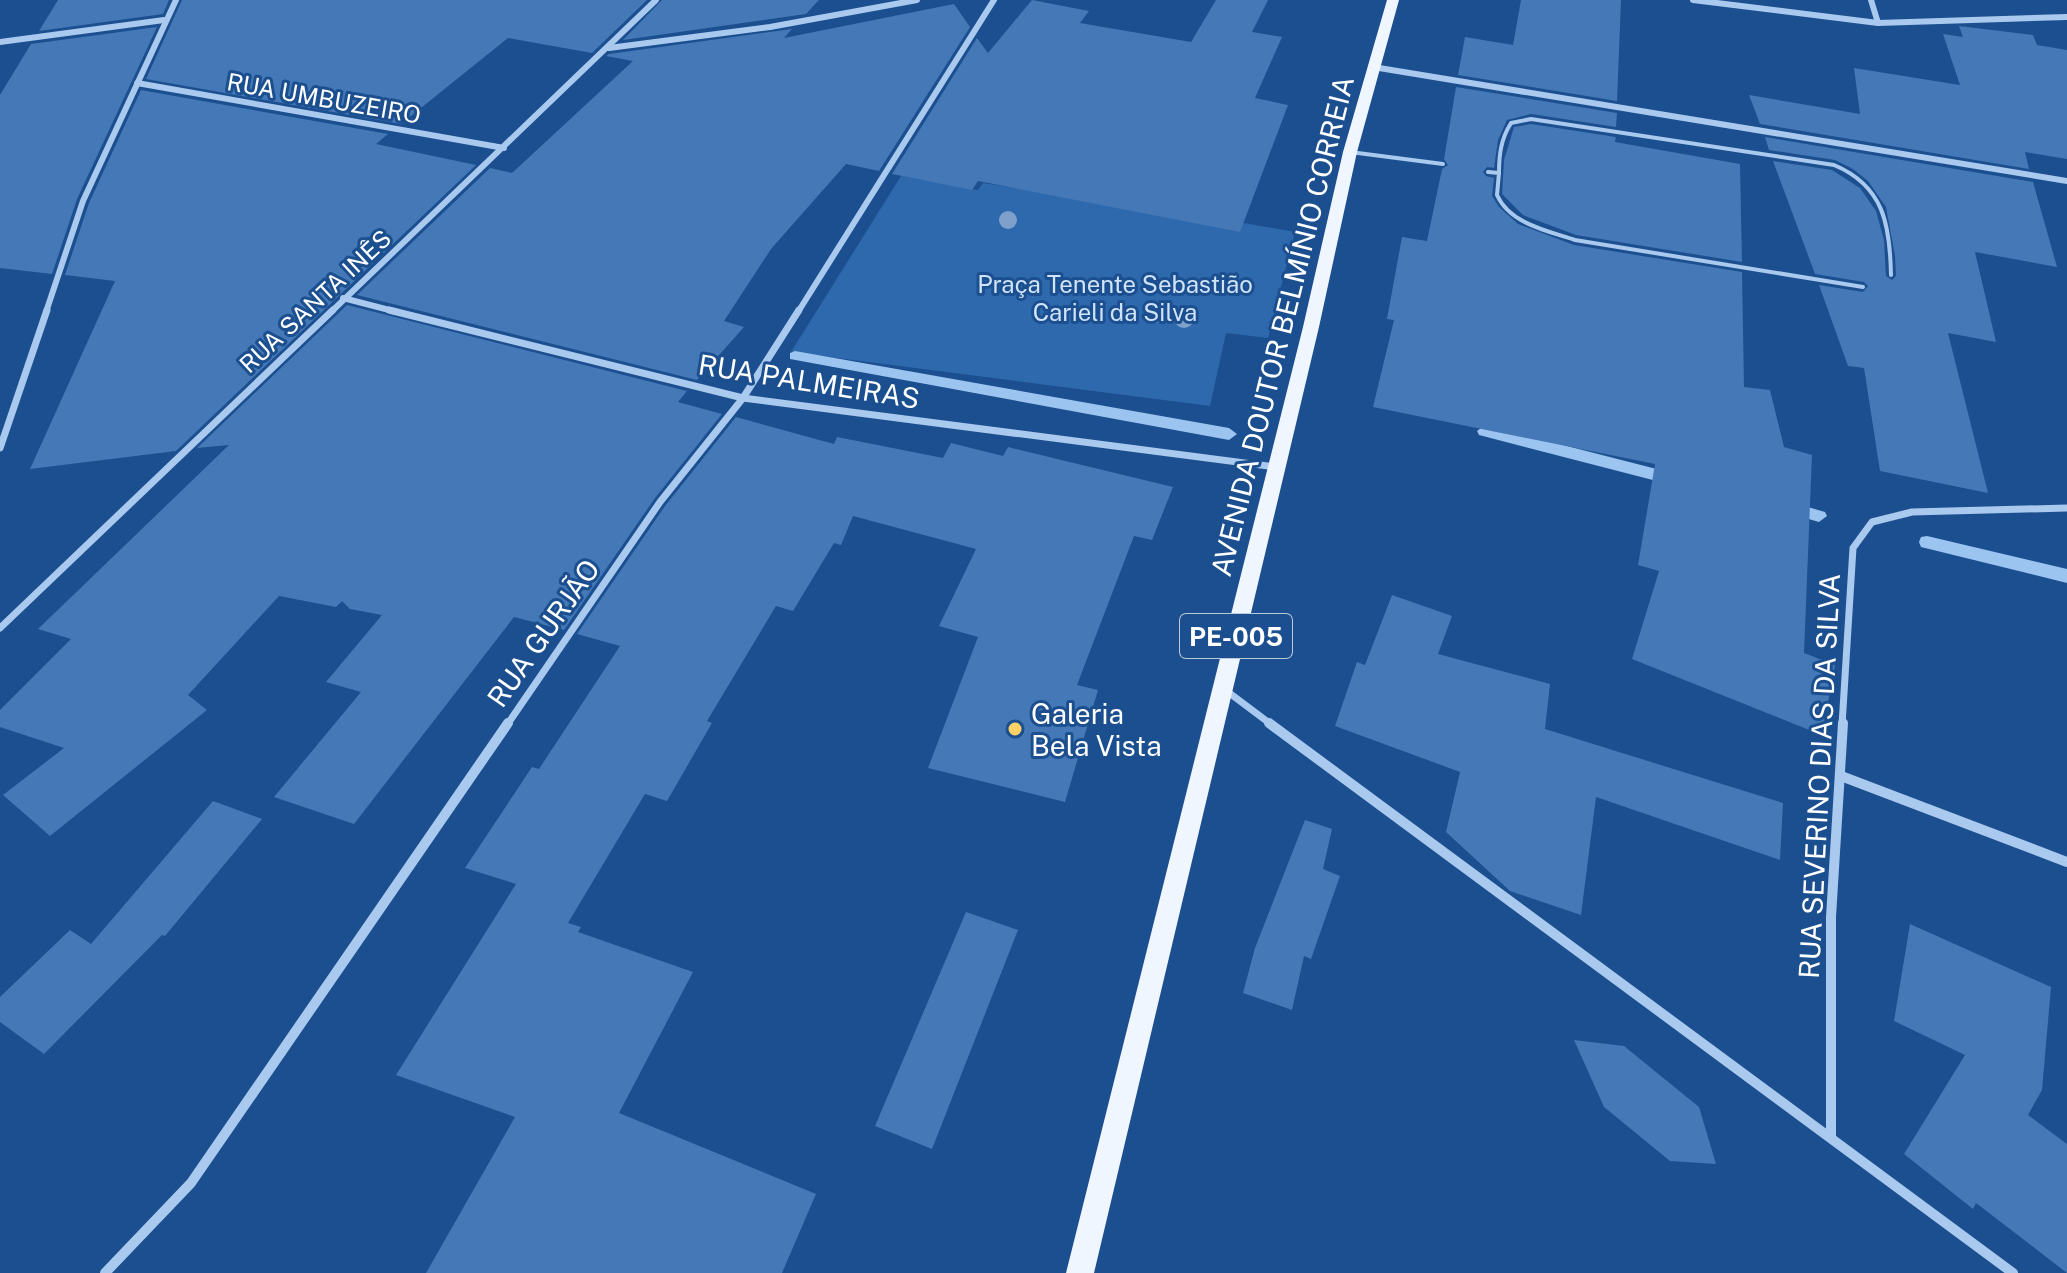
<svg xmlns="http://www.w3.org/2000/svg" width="2067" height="1273" viewBox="0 0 2067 1273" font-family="'Public Sans',sans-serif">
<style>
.green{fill:#2e69ad}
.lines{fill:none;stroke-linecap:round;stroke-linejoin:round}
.stream{fill:#9cc4f0;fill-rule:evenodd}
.building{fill:#4478b7}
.service{stroke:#a9c9ee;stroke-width:4}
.minor-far2{stroke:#a9c9ee;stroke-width:6}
.minor-far1{stroke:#a9c9ee;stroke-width:7}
.minor{stroke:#a9c9ee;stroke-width:10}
.primary{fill:#f0f6ff;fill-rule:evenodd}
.tree{fill:#7ea0ca}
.poi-dot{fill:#ffd166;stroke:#1b4f8f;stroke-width:3}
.labels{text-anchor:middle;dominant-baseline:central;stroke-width:6;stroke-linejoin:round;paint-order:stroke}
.far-street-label{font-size:24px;fill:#fff;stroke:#1b4f8f}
.far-park-label{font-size:24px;fill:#cfe3fa;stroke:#1b4f8f}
.shield{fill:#1b4f8f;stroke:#bbcadd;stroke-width:2}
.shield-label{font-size:26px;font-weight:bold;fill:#fff}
.street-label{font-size:28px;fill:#fff;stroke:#1b4f8f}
.poi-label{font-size:28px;fill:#fff;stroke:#1b4f8f;text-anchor:start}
</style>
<rect width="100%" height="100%" fill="#1b4f8f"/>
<!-- green -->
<polygon class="green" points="901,176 978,190 983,183 1072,197 1132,203 1295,232 1268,338 1226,333 1210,406 791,352"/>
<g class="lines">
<!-- stream -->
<g class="stream">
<polygon points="795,351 1229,428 1237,434 1229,440 790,359 790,353"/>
<polygon points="1485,425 1676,474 1684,480 1676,486 1479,435 1477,431"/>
<polygon points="1787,501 1825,512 1827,516 1819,522 1781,511 1779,507"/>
<polygon points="1927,536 2067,569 2067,583 1921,547 1919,542 1921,537"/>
</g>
</g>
<!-- building -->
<g class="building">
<polygon points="58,0 169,0 163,14 39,31"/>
<polygon points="182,0 647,0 592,53 508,38 401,124 146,79"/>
<polygon points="662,0 819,0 806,14 623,40"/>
<polygon points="1032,0 1089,11 1080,23 1191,42 1216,0 1268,0 1252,32 1282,37 1255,98 1288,105 1240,232 978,181 972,190 892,174 977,38 988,53"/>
<polygon points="1521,0 1621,0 1617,101 1458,75 1465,37 1513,45"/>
<polygon points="954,4 970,27 879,171 846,164 771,249 724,321 744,327 697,380 357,295 490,168 512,173 633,61 606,56 609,54 792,29 784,38"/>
<polygon points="1959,26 2033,35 2037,45 2067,50 2067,159 2025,152 2029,169 1760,124 1749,95 1860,114 1854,68 1960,85 1943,34 1963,37"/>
<polygon points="157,27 77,199 52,274 0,268 0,95 31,44"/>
<polygon points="1456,87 1617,113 1616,127 1531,114 1507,120 1498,140 1494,168 1487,167 1483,172 1486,176 1494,178 1492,196 1499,207 1518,224 1574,245 1742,272 1744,387 1770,390 1784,447 1812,455 1804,653 1835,665 1822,735 1632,659 1659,571 1638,565 1655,464 1373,407 1394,320 1387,319 1402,237 1427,241 1442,169 1448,165 1444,159"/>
<polygon points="141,90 388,134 376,144 476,165 176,451 30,469 115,281 65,275 89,203"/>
<polygon points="1531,124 1616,137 1615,142 1740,164 1742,262 1576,235 1523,215 1502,194 1504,160 1514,127"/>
<polygon points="1765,137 2033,182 2057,267 1975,252 1996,342 1948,333 1988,493 1880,471 1864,368 1848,366 1819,285 1863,292 1868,286 1864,282 1815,274 1773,161 1832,170 1860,188 1876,211 1884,240 1886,276 1892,280 1896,276 1895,256 1886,207 1868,181 1853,169 1835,160 1769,150"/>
<polygon points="347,305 687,391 678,402 722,414 655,498 564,630 514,617 354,824 274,797 361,692 326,682 382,615 350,609 342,601 336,607 279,596 188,695 207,710 50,836 3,795 64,748 0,727 0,710 71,639 38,629 229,445 197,448"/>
<polygon points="736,417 834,444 837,437 943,458 951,443 1003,456 1008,447 1173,487 1152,540 1134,536 1077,685 1098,690 1065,802 928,768 978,637 939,626 976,549 853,516 841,545 834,543 793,611 776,606 707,721 712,723 667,801 645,794 568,923 581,927 578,932 693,972 619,1113 816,1194 782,1273 426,1273 515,1117 396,1075 516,884 465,868 532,767 539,769 620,646 577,634 665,506"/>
<polygon points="1392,595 1452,616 1438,654 1550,684 1545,729 1783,803 1780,860 1596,797 1581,915 1510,891 1446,832 1460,772 1335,726 1357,662 1365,665"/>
<polygon points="213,801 262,819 165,936 162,935 44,1054 0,1022 0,997 70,930 91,944"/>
<polygon points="1305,820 1332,829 1323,869 1340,876 1311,959 1304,956 1292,1010 1243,993 1255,948"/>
<polygon points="966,912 1018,930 932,1149 875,1126"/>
<polygon points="1910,924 2051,987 2042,1090 2028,1115 2067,1144 2067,1273 1976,1203 1973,1209 1904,1154 1965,1055 1894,1021"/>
<polygon points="1574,1040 1624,1046 1699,1107 1716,1164 1670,1161 1604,1107"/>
</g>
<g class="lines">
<!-- service -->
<g class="service">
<polyline points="1350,152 1443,164"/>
<path d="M1488 172 1499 173 1497 195C1510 224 1548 231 1575 240L1863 287"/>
<path d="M1499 173C1499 154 1501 139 1511 123L1531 119 1834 165C1884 186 1890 225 1891 275"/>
</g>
<!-- minor-far2 -->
<g class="minor-far2">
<polyline points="1693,0 1878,23 2067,17"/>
<polyline points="1871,0 1878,23"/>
<polyline points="0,42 164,20"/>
<polyline points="609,48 770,27 917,0"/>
<polyline points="1373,67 2067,181"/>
<polyline points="137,83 504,148"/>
<polyline points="343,298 397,312"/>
<polyline points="46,312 83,201 176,0"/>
<polyline points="331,312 656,0"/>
<polyline points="798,312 994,0"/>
</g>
<!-- minor-far1 -->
<g class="minor-far1">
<polyline points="389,310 743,398 1276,467"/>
<polyline points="0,448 47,310"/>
<polyline points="0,628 333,310"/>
<polyline points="1224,689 1272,725"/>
<polyline points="507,725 660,502 743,398 799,310"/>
<polyline points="1842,725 1853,548 1872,522 1912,512 2067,508"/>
</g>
<!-- minor -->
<g class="minor">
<polyline points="1269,723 2013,1273"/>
<polyline points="1841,776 2067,862"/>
<polyline points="1831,1138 1831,917 1843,723"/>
<polyline points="105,1273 191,1183 508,723"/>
</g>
<!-- primary -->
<polygon class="primary" points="1387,0 1399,0 1357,152 1319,327 1094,1273 1066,1273 1303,327 1343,152"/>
</g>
<!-- trees -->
<g class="tree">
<circle cx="1008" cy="220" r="9"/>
<circle cx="1157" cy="313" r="10"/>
<circle cx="1184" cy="318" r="10"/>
</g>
<!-- markers -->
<circle class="poi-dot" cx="1015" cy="729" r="8"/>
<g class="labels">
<!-- far-street labels -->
<g class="far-street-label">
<text transform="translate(324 98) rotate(10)">RUA UMBUZEIRO</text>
<text transform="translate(315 301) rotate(-43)">RUA SANTA INÊS</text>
</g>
<!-- far-park labels -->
<g class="far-park-label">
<text x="1115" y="284">Praça Tenente Sebastião<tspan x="1115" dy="28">Carieli da Silva</tspan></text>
</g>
<!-- shield labels -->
<rect class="shield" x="1180" y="614" width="112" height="44" rx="6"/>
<g class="shield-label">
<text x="1236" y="636">PE-005</text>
</g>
<!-- street labels -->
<g class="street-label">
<text transform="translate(1282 326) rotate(-76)">AVENIDA DOUTOR BELMÍNIO CORREIA</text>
<text transform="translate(809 381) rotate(9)">RUA PALMEIRAS</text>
<text transform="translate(543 633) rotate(-55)">RUA GURJÃO</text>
<text transform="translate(1819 776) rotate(-87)">RUA SEVERINO DIAS DA SILVA</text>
</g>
<!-- poi labels -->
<g class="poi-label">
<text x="1031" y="713">Galeria<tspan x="1031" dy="32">Bela Vista</tspan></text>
</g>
</g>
</svg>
